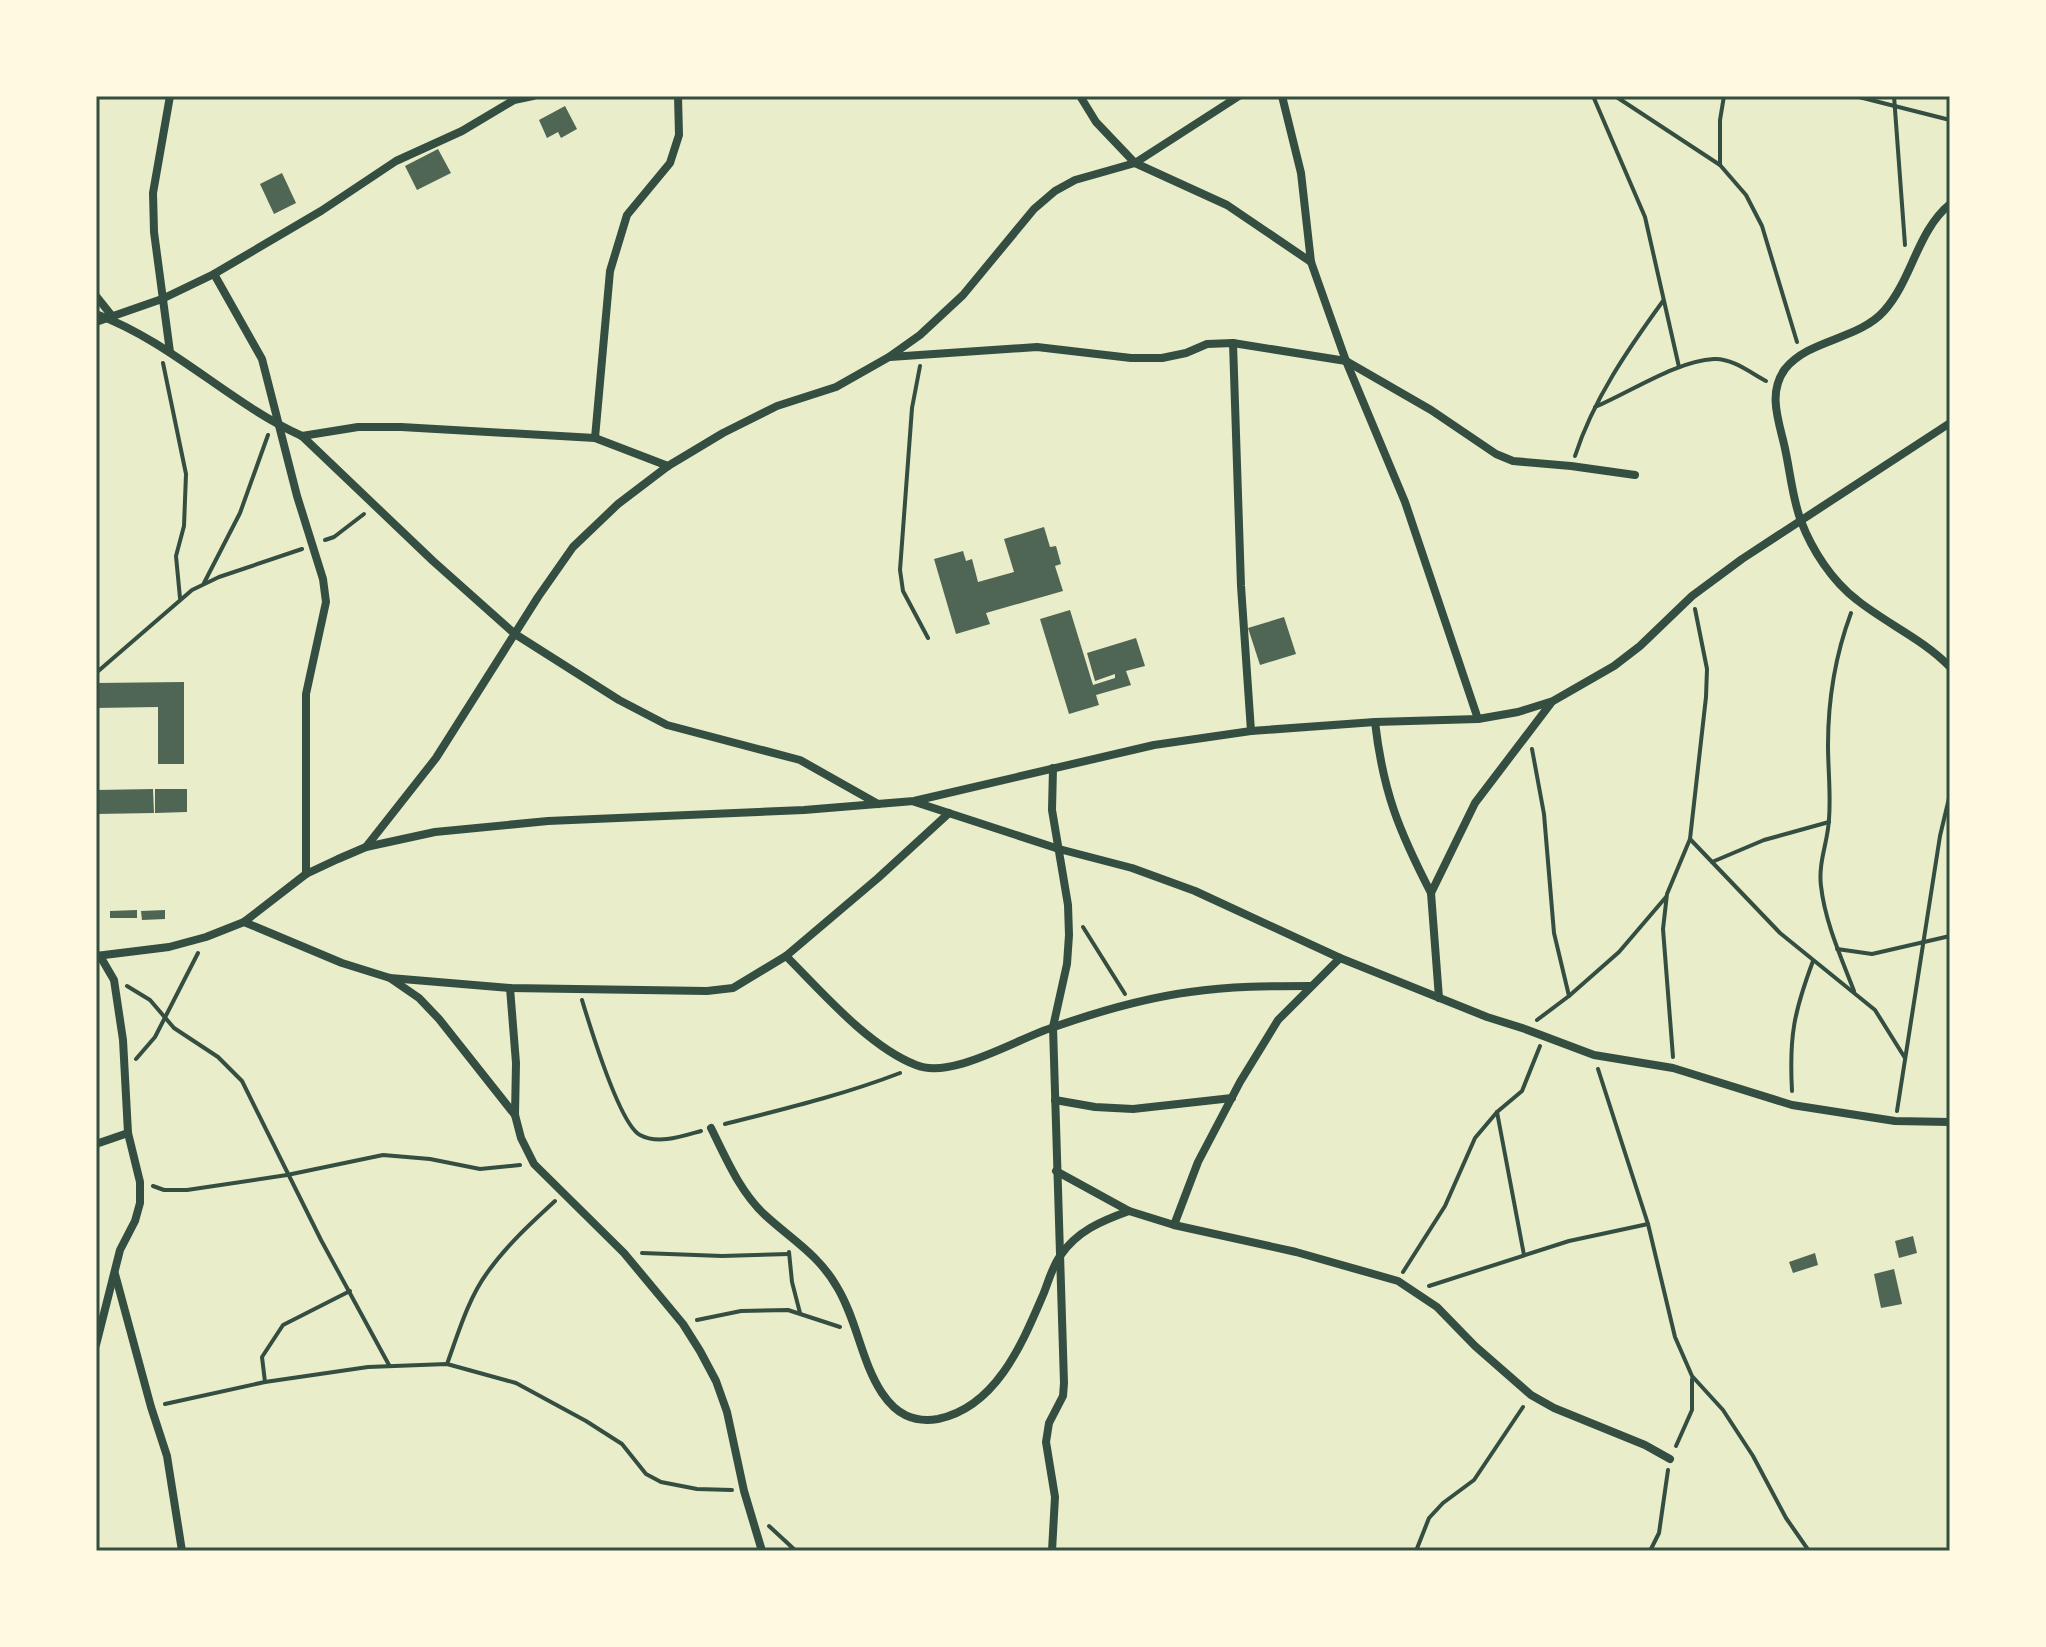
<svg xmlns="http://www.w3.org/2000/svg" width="2046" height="1647" viewBox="0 0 2046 1647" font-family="'Golos Text',sans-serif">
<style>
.building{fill:#4f6655}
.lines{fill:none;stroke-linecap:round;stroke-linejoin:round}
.path{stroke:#344e41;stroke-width:4}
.minor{stroke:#344e41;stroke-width:8}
.neatline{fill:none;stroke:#344e41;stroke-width:3}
</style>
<rect width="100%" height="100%" fill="#e9edc9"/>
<!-- building -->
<g class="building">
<polygon points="565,106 577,129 561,138 558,132 547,138 539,120"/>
<polygon points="438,149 451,173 417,190 405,166"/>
<polygon points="282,173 296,203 274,214 260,184"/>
<polygon points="1044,527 1050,547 1056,546 1061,564 1055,566 1063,591 986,613 990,624 956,634 934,559 963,551 966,561 972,559 978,582 1014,572 1004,539"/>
<polygon points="1070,610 1093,685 1115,678 1115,674 1095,681 1087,653 1136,638 1145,666 1126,671 1131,685 1096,695 1099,705 1069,714 1040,619"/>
<polygon points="1284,617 1296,654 1260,665 1248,628"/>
<polygon points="184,682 184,764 158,764 158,707 96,708 96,683"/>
<polygon points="153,789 154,813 96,814 96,790"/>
<polygon points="155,789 187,789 187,812 155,813"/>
<polygon points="137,910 137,918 110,918 110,911"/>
<polygon points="165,910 165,919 142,920 141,911"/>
<polygon points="1913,1236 1917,1253 1899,1258 1895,1241"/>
<polygon points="1815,1253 1818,1265 1793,1273 1789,1262"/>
<polygon points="1894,1269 1902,1304 1881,1308 1874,1274"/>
</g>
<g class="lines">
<!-- path -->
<g class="path">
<polyline points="1593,96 1645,217 1679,367"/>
<polyline points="1615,96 1720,165 1746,195 1762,226 1797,342"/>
<polyline points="1855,96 1950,120"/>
<polyline points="1894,96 1905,245"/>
<polyline points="1720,165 1720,120 1724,96"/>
<polyline points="163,363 186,474 184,526 176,556 180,598"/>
<polyline points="920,366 912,408 900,570 903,591 928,638"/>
<path d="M1595 407C1631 392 1676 361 1714 359 1732 358 1751 373 1766 381"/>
<path d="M1575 456C1593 400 1628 349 1663 301"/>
<polyline points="325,540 334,537 364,514"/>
<polyline points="204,583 240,513 268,435"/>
<path d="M1851 613C1835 656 1828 699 1828 745 1828 770 1831 794 1829 819 1828 842 1818 862 1821 886 1825 922 1841 957 1854 991"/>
<polyline points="96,673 192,590 219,577 302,549"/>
<polyline points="1532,749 1544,814 1554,933 1569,996"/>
<polyline points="1690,839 1780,933 1875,1010 1905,1058"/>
<polyline points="1712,862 1764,840 1829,822"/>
<polyline points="1083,927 1125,994"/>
<polyline points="1837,949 1872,954 1950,936"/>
<polyline points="127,986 150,1000 174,1028 218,1057 242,1081 321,1240 389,1365"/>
<path d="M582 1000C590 1026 619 1124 640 1135 658 1145 683 1136 701 1131"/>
<polyline points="1537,1020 1569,996 1619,952 1666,897"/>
<polyline points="1673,1057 1663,929 1667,894 1690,839 1706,697 1707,669 1695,609"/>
<polyline points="136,1059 155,1037 198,953"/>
<polyline points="1598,1069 1648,1224 1675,1337 1692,1376 1723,1410 1753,1456 1786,1518 1809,1551"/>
<path d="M1792 1091C1789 1036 1794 1012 1813 961"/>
<polyline points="1897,1111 1940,836 1950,794"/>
<polyline points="1497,1112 1524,1255"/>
<path d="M725 1124C784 1109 843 1095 900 1073"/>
<polyline points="153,1186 164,1190 187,1190 287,1175 383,1155 430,1159 480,1169 520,1165"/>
<polyline points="789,1252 792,1282 800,1313"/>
<polyline points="642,1253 722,1256 789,1254"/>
<polyline points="1403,1272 1445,1206 1475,1138 1497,1112 1522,1091 1540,1046"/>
<polyline points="1429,1286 1569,1241 1648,1224"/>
<polyline points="697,1320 741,1311 788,1310 840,1327"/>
<path d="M447 1364C458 1334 468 1299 487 1273 506 1246 531 1223 555 1201"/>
<polyline points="265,1382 262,1357 283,1325 350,1291"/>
<polyline points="165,1404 265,1382 368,1367 447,1364 516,1383 586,1421 622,1444 646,1474 661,1482 697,1489 732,1490"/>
<polyline points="1676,1446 1692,1410 1692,1379"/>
<polyline points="769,1526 796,1551"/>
<polyline points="1416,1551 1429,1518 1443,1503 1474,1480 1523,1407"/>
<polyline points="1650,1551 1659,1533 1668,1470"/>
</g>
<!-- minor -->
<g class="minor">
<polyline points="170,96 153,193 154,232 170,352"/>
<polyline points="1080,96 1096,122 1135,163 1227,205 1311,262"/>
<polyline points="1282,96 1301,173 1311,262 1346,361 1405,502 1478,719"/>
<path d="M1950 204C1917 231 1912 280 1884 311 1858 340 1809 339 1785 369 1768 392 1778 419 1784 444 1790 469 1792 498 1801 521 1812 550 1832 581 1857 600 1887 624 1923 639 1950 667"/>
<polyline points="214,274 262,359 297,496 323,579 326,602 306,694 306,874"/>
<polyline points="96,296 112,316"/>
<path d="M96 314C172 342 229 403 302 436L433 561 515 634 619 700 667 725 800 760 878 804"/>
<polyline points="96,322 162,299 214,274 321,211 396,161 462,131 514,100 533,96"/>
<polyline points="1233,343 1241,586 1251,731"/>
<polyline points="890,357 1037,347 1131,358 1162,358 1186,353 1207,344 1233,343 1346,361 1431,410 1496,454 1513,461 1571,466 1635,475"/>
<polyline points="302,436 358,427 401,427 595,438 668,466"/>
<polyline points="595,438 610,271 627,215 670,163 679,135 678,96"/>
<path d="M1375 722C1383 792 1399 831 1431 893"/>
<polyline points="915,802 1059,849 1132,868 1195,891 1340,958 1487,1017 1525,1029 1594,1055 1673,1068 1792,1105 1895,1121 1950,1122"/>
<polyline points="366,847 436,758 538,597 573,547 618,504 668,466 723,433 777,406 836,387 889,357 920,335 963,295 1034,209 1055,191 1075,180 1135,163 1239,96"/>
<polyline points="244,922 342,963 390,978 510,988 707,991 733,988 786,956 878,878 949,813"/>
<polyline points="96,956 169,947 206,937 244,922 306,874 338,859 366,847 435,832 548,821 804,810 914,801 1154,745 1251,731 1375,722 1478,719 1518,712 1553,701 1614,666 1640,646 1692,596 1742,559 1950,423"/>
<path d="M786 956C821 991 869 1047 916 1065 952 1080 1018 1038 1054 1027 1097 1012 1145 998 1190 992 1230 986 1271 986 1311 986"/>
<polyline points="390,978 419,998 439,1019 515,1115"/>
<polyline points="510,988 516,1063 515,1115 521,1138 534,1164 624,1253 683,1324 700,1351 716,1381 727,1412 744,1491 762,1551"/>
<polyline points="1439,998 1431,893 1475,803 1551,703"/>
<polyline points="1055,1100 1095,1107 1133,1109 1232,1098"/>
<path d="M711 1128C726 1158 740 1192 765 1215 791 1239 819 1255 837 1287 857 1320 861 1361 882 1393 896 1414 913 1423 938 1419 996 1407 1022 1344 1043 1295 1048 1283 1052 1267 1060 1256 1077 1231 1101 1221 1129 1211"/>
<polyline points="96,1144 128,1133"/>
<polyline points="1056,1171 1129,1211 1174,1225 1296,1252 1398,1281 1437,1307 1475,1346 1531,1395 1554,1408 1645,1445 1670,1459"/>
<polyline points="1174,1225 1198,1162 1240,1082 1278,1020 1340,958"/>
<polyline points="115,1274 151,1407 167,1456 182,1551"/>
<polyline points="96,1345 120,1250 135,1221 140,1203 140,1182 128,1133 123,1040 114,980 100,956"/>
<polyline points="1052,1551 1055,1497 1046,1442 1049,1423 1063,1396 1064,1383 1053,1027 1067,964 1069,935 1068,905 1052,810 1053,768"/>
</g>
</g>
<!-- border -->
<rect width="2046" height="1647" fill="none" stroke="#fefae0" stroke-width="196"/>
<rect x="98" y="98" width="1850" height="1451" class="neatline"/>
</svg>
